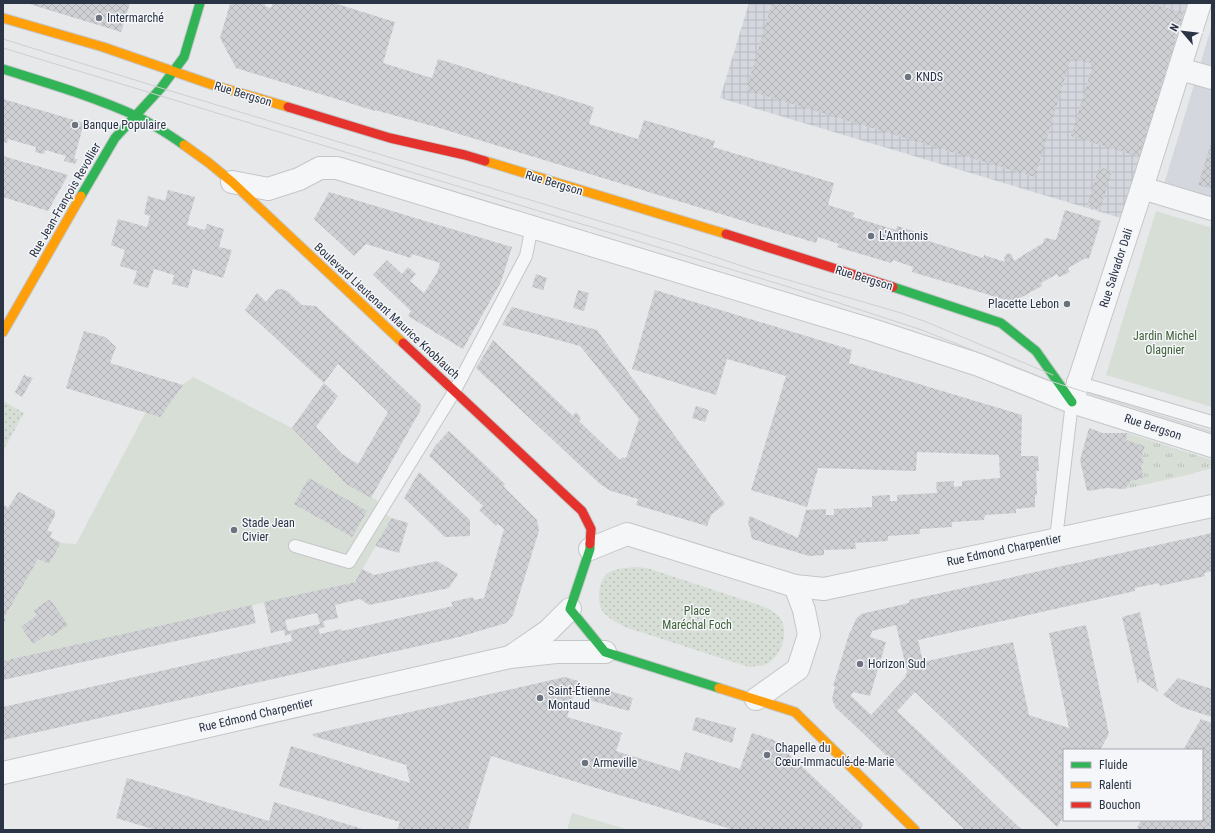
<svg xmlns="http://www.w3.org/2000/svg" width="1215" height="833" viewBox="0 0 1215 833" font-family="'Roboto Condensed',sans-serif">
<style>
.built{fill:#d4d7dd}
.industrial{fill:url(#industrial-grid)}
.grass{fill:url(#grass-tufts)}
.park{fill:url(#park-dots)}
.garden{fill:#d6ded6}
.building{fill:url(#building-cross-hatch);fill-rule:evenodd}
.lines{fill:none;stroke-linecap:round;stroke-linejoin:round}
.lane-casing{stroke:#c4c6c8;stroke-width:14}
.street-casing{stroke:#c4c6c8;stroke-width:24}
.fast-casing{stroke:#c4c6c8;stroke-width:11}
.slow-casing{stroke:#c4c6c8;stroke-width:11}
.jam-casing{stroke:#c4c6c8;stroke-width:11}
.lane{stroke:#f5f6f7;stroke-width:12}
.street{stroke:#f5f6f7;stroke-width:22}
.fast{stroke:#30b455;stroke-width:9}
.slow{stroke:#ff9f0a;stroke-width:9}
.jam{stroke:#e5322d;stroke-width:9}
.tram{stroke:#cecfd2;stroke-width:1}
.poi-dot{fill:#6c737f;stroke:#f4f6f9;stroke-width:1.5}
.labels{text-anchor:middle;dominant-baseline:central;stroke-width:3;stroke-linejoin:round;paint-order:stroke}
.poi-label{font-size:12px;fill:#2b3445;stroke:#f4f6f9;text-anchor:start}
.street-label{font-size:12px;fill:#2b3445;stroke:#f4f6f9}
.park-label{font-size:12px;fill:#3f6138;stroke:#f4f6f9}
</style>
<defs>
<pattern id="industrial-grid" width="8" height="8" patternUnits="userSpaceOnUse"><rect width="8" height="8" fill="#d4d7dd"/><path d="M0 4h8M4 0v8" fill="none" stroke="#b6b9bf"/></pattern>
<pattern id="grass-tufts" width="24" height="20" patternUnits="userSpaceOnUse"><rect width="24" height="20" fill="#d6ded6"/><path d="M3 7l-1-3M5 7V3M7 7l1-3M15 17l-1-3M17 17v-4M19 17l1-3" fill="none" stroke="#b8bfb9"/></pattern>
<pattern id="park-dots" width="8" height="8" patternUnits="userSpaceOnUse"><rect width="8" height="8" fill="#d6ded6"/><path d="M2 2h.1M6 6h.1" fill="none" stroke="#b8bfb9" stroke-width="1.8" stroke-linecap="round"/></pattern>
<pattern id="building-cross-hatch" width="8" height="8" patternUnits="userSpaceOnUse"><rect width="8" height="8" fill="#ced0d3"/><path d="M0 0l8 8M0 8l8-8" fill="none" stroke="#b1b3b6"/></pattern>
</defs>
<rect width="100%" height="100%" fill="#e6e8ea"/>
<!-- built -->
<polygon class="built" points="1212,25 1212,209 1161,194"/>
<!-- industrial -->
<polygon class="industrial" points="749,3 1189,3 1124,219 720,98"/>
<!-- grass -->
<polygon class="grass" points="1127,433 1212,460 1212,468 1187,475 1125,489 1131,481 1144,478 1141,466 1144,462 1141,457 1145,446 1126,440"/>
<!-- park -->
<g class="park">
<polygon points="3,401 24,413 3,451"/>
<path d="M636 567 647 568 753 603C761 606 774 610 780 618 790 632 781 659 764 665 760 666 754 666 749 667L628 628C619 624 611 620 604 613 596 604 598 580 608 573 617 568 626 568 636 567Z"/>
</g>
<!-- garden -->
<g class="garden">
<polygon points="1156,211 1212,228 1212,407 1106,375"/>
<polygon points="193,377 292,428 346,484 378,501 376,509 392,518 356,580 356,582 3,661 3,624 6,620 4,618 38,559 49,564 61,543 76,544 146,412"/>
<polygon points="572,813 629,830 567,830"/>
</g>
<!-- building -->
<g class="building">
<polygon points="26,3 130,3 121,32"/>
<polygon points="233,3 266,3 265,6 271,8 273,3 334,3 395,22 383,63 432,78 438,59 594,107 589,124 638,139 644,120 715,141 713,147 834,183 828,205 854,213 853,217 896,230 897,226 923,234 922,239 983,258 984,255 1005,262 1004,257 1008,253 1012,255 1014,261 1043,243 1044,239 1046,238 1056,240 1065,210 1101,221 1089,259 1086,258 1068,268 1070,272 1059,277 1057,274 1041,283 1042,286 1013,302 912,272 913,267 893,260 891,263 837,247 839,244 818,237 816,243 436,127 375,110 375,111 236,68 220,38 230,4 233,4"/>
<polygon points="772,3 1150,3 1183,13 1140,157 1071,136 1093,64 1071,58 1035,177 746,90"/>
<polygon points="3,99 84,123 74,159 78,159 75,164 64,161 66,156 45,150 44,154 35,152 36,147 8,139 7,143 3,142"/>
<polygon points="1212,140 1212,189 1198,185"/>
<polygon points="3,156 68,175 48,211 3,197"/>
<polygon points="1099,167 1112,171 1100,210 1087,206"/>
<polygon points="168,190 195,197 187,225 205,230 207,224 224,229 219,247 232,250 223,278 193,269 188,288 172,284 174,275 154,269 148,288 133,284 137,271 120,266 125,250 111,245 118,219 147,227 150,216 144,214 148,196 165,201"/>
<polygon points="329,192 512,247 501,282 463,349 408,316 411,311 373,275 387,260 402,274 408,267 416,274 410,281 424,293 437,273 440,263 412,254 411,258 366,244 354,256 314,219"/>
<polygon points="536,274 547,278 543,290 532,287"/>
<path d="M281 289 287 291 302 305 316 306 421 405 420 411 371 498 346 484 292 428 324 383 245 310 257 293 266 302 276 290ZM338 364 388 412 358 464 342 454 316 427 338 396 324 383Z"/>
<polygon points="578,290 589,293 584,311 573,308"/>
<polygon points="655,290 852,350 849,363 1022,415 1021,456 1038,456 1039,471 1036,471 1037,495 1035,495 1035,507 1016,509 1016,513 985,515 984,520 952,522 952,527 920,529 920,534 888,536 888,541 855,543 856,549 824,550 824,555 809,556 752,539 748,521 750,516 798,538 806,510 826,509 826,515 834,515 834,509 872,507 872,496 890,495 890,501 897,501 897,495 937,493 936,482 954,481 954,487 962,486 962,481 1000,478 999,455 917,452 916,471 818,468 807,507 751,490 786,376 727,359 716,395 632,369"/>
<polygon points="512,307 597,330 725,504 711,515 707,526 636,505 638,499 611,491 600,484 476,368 493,340 573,416 576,412 581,418 579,421 620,460 623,457 626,458 639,419 631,409 580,346 502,325"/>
<polygon points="84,331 105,337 116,347 110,363 183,385 160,417 66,388"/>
<polygon points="24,375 33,378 22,397 15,392"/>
<polygon points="696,406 709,410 705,422 692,418"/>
<polygon points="1089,428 1103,433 1127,433 1126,440 1145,446 1141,457 1144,462 1141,466 1144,478 1131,481 1125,489 1107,488 1087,491 1080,460"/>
<path d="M449 431 505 484 503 486 537 520 539 530 538 534 513 615 506 623 459 637 3 740V707L292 641 291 634 285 636 284 630 271 633 264 602 356 582V580L362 569 374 575 437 561 458 574 449 588 369 605 360 599 335 605 338 618 323 621 325 627 318 629 320 634 341 629 342 631 453 606 451 602 473 597 474 600 484 598 504 529 498 524 496 526 479 510 483 506 429 456 435 446ZM317 613 320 624 288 631 285 620Z"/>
<polygon points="419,472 470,520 470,536 445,537 404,498"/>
<polygon points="309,478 367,511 352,537 294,504"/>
<polygon points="19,492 55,511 55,516 47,530 52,532 50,537 61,543 49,564 38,559 4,618 6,620 3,624 3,507 4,505 8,508 17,494"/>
<polygon points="392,518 408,523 399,553 375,546"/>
<path d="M1212 533V571L1204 573 1205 576 1160 586 1159 583 1135 588V591L918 640 923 662 1013 642 1029 715 1069 728 1049 633 1086 625 1109 734 1100 750H1064V815L1057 827 915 692 897 711 1022 830H965L835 707 832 699 835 686H833L850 631H851L856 619 861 614 909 603V600ZM896 625 907 671 905 678 871 715 851 696 853 692 870 696 886 642 870 637 872 631Z"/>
<polygon points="50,599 68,625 52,636 49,633 33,644 21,627 37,615 34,610"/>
<polygon points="252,605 256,623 3,680 3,661"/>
<polygon points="1140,612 1158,692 1139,679 1138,684 1122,617"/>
<polygon points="565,677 578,681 567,717 622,733 616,751 680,771 685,752 740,769 752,733 774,740 863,824 860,830 734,830 491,756 468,830 397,830 400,822 279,786 291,746 410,783 406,765 313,736 313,734"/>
<polygon points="1178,678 1212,689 1212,717 1181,707 1163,695"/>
<polygon points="594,686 633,698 629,711 589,700"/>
<polygon points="696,717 736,728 732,743 692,730"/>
<polygon points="1201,719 1212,723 1212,830 1141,830 1137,828 1141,820 1202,820 1202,750 1183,750"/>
<polygon points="127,778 269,821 274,802 366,830 156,830 116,818"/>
</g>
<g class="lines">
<defs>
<g id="lane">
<polyline points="1073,381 1212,422"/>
<polyline points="1056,539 1072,402"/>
<polyline points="295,546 349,562 454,392 526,256 532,226"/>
</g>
<g id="street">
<polyline points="1180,69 1212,78"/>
<polyline points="232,182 268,189 299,179 320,168 337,168 872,330 979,365 1072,402 1212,446"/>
<polyline points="1142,188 1212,209"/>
<polyline points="1072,402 1142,188 1200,3"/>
<polyline points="590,549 627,534 795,586 824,589 1212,506"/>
<polyline points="513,655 548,631 570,609"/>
<polyline points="756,699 798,669 809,635 804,610 795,586"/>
<polyline points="3,773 510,657 556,652 605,652"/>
</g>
<g id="fast">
<path d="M3 69C47 83 92 96 134 115 152 123 168 134 184 145"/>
<polyline points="81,196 115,138 161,88 184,57 200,3"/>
<polyline points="893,287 1001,323 1036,351 1072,402"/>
<polyline points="590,544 590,549 570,609 605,652 719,688"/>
</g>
<g id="slow">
<polyline points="3,18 103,47 213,85 288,107"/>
<polyline points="184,145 209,163 232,182 403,343"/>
<polyline points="485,161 726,234"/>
<polyline points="3,332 81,196"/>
<polyline points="719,688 795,712 915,830"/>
</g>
<g id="jam">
<polyline points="288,107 390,138 465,155 485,161"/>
<polyline points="726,234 893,287"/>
<polyline points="403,343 582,511 591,529 590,544"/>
</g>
</defs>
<!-- lane casing -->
<use href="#lane" class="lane-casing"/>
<!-- street casing -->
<use href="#street" class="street-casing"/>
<!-- fast casing -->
<use href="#fast" class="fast-casing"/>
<!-- slow casing -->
<use href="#slow" class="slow-casing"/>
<!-- jam casing -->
<use href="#jam" class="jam-casing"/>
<!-- lane -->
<use href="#lane" class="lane"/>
<!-- street -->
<use href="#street" class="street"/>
<!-- fast -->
<use href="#fast" class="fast"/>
<!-- slow -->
<use href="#slow" class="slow"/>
<!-- jam -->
<use href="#jam" class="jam"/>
<!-- tram -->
<g class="tram">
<polyline points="3,39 161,88 682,246 754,270 901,313 924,321 1053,375"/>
<polyline points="3,48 802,291 922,330 1047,380 1212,432"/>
</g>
</g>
<!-- markers -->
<g class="poi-dot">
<circle cx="99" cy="18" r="4"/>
<circle cx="908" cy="77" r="4"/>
<circle cx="75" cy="125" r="4"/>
<circle cx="871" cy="236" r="4"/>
<circle cx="1067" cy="304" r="4"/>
<circle cx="234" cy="530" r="4"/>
<circle cx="860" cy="664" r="4"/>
<circle cx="540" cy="698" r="4"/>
<circle cx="767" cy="755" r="4"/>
<circle cx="585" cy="763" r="4"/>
</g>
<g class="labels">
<!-- poi labels -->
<g class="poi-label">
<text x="107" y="18">Intermarché</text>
<text x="916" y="77">KNDS</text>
<text x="83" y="125">Banque Populaire</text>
<text x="879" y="236">L'Anthonis</text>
<text x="1059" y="304" text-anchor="end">Placette Lebon</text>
<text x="242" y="523">Stade Jean<tspan x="242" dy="14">Civier</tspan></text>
<text x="868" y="664">Horizon Sud</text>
<text x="548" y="691">Saint-Étienne<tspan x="548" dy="14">Montaud</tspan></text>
<text x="775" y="748">Chapelle du<tspan x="775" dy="14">Cœur-Immaculé-de-Marie</tspan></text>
<text x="593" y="763">Armeville</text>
</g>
<!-- street labels -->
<g class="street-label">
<text transform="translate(243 94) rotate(17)">Rue Bergson</text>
<text transform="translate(554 183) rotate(17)">Rue Bergson</text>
<text transform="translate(65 200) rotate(-60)">Rue Jean-François Revollier</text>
<text transform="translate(1116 268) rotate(-72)">Rue Salvador Dali</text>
<text transform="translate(864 278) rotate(17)">Rue Bergson</text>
<text transform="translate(387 311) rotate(43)">Boulevard Lieutenant Maurice Knoblauch</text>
<text transform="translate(1153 427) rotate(18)">Rue Bergson</text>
<text transform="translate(1004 550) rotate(-12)">Rue Edmond Charpentier</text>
<text transform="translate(256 715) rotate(-13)">Rue Edmond Charpentier</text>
</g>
<!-- park labels -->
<g class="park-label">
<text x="1165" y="336">Jardin Michel<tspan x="1165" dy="14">Olagnier</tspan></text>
<text x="697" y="611">Place<tspan x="697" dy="14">Maréchal Foch</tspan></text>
</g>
</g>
<!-- border -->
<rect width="1215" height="833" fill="none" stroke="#2b3445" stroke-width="8"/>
<!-- legend -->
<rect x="1063" y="749" width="140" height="72" fill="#f4f6f9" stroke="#a4a8b1"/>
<rect x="1071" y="762" width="20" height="6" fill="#30b455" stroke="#a4a8b1"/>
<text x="1099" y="769" font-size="12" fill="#2b3445">Fluide</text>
<rect x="1071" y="782" width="20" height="6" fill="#ff9f0a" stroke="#a4a8b1"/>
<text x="1099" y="789" font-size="12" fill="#2b3445">Ralenti</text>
<rect x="1071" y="802" width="20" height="6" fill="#e5322d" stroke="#a4a8b1"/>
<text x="1099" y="809" font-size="12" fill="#2b3445">Bouchon</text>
<!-- north arrow -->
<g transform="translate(1183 32) rotate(298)" stroke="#f4f6f9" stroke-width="3" paint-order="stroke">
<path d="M0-3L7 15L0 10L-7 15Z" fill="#2b3445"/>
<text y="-6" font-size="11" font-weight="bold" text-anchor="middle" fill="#2b3445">N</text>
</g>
</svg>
